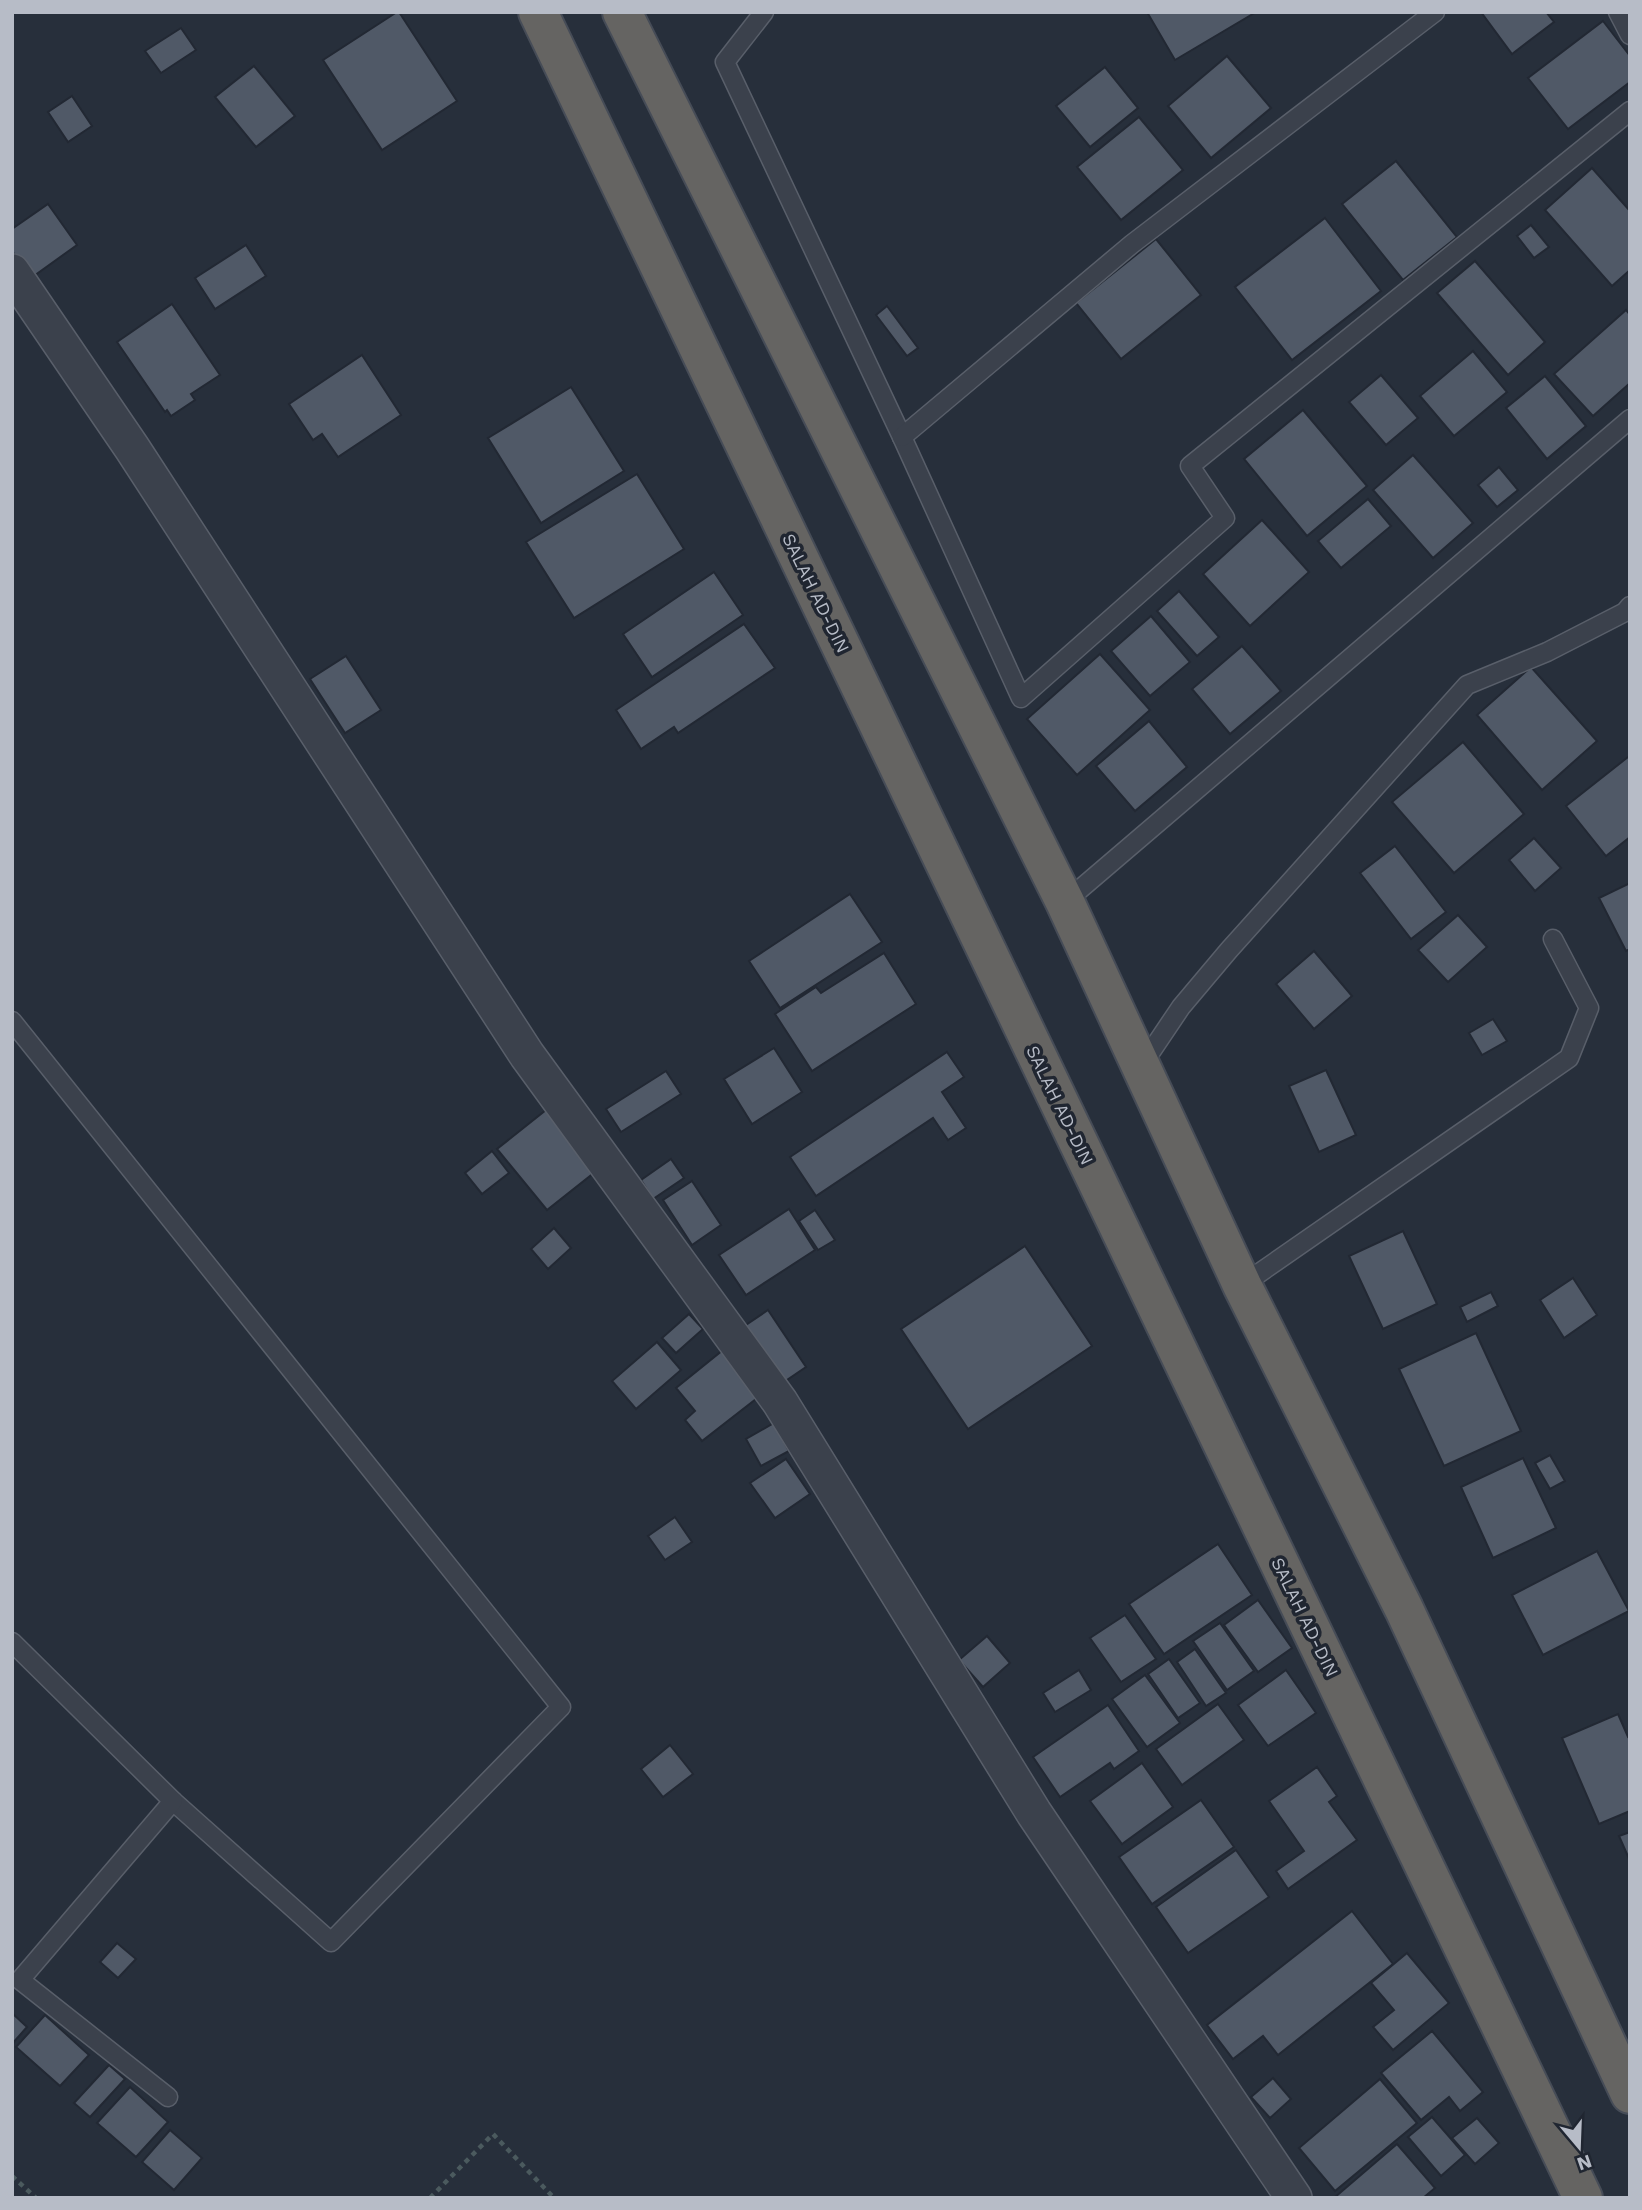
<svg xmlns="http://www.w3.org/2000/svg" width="1642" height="2210" viewBox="0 0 1642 2210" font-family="'Work Sans',sans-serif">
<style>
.building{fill:#505967;stroke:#222833;stroke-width:2}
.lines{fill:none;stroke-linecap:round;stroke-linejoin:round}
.service-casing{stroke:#595f6a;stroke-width:21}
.minor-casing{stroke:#595f6a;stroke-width:38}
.trunk-casing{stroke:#464c57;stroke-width:42}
.path{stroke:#4b5a5e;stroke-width:4.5;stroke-dasharray:5 5;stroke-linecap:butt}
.service{stroke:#3b414c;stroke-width:18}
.minor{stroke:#3b414c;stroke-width:35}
.trunk{stroke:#656462;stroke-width:38}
.labels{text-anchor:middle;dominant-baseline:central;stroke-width:7;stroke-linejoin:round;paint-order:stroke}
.street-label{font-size:18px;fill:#b7bcc7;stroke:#202631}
</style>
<rect width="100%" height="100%" fill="#272f3b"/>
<!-- building -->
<g class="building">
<polygon points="397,12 399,12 457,101 382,150 323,60"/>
<polygon points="1147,12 1256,12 1175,60"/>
<polygon points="1481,12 1546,12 1554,22 1512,54"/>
<polygon points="1603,21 1630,56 1630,82 1568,129 1528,78"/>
<polygon points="181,28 196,50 161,73 145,51"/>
<polygon points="1227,56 1271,108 1211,158 1168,106"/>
<polygon points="254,66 295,116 256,147 215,97"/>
<polygon points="1105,67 1138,108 1090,147 1056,106"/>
<polygon points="72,96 92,126 68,142 48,112"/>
<polygon points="1139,117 1183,170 1121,220 1077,167"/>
<polygon points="1396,161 1457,237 1403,280 1342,204"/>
<polygon points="1592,168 1630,211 1630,270 1612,286 1545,210"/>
<polygon points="48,204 77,245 31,278 12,251 12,229"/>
<polygon points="1325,218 1381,291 1292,360 1235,287"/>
<polygon points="1531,225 1549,247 1534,258 1517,236"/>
<polygon points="1156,239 1201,295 1121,359 1076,303"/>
<polygon points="246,245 266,276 215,309 195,278"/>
<polygon points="1475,261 1545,342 1508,375 1437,293"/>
<polygon points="172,304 220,375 191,394 195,400 171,416 167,410 165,412 117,342"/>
<polygon points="887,306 918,348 907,356 876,315"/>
<polygon points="1626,310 1630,315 1630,383 1593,416 1554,374"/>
<polygon points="1473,351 1507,392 1454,436 1420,396"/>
<polygon points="362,355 401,415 338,457 322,434 313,440 289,404"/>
<polygon points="1381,375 1418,418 1386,445 1349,402"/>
<polygon points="1545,376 1586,426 1547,459 1506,408"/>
<polygon points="571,387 624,471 541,523 488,438"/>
<polygon points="1303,410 1367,486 1307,536 1244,459"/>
<polygon points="1413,455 1473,523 1433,558 1373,490"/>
<polygon points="1499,467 1518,490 1497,507 1478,485"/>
<polygon points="637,474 684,549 574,618 526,542"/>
<polygon points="1368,499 1391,526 1341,568 1318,541"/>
<polygon points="1262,520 1309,572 1250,626 1203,574"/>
<polygon points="714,572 743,615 652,677 623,634"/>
<polygon points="1179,591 1219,637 1197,656 1157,611"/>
<polygon points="1151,616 1190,662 1150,696 1111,651"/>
<polygon points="744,624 775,668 678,733 674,727 641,749 616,710"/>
<polygon points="1242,646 1281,691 1230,734 1192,689"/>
<polygon points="1100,654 1150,710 1077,775 1027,719"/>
<polygon points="346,656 381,710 345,733 310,679"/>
<polygon points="1531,667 1597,741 1542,790 1477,715"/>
<polygon points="1149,721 1187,767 1135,811 1096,766"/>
<polygon points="1463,742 1524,814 1454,873 1392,802"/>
<polygon points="1628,757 1630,759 1630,837 1606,856 1566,806"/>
<polygon points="1534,838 1561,868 1535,891 1509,860"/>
<polygon points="1395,846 1446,912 1411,939 1360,873"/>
<polygon points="1630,883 1630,949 1626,951 1599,898"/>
<polygon points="850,894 882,942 780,1008 749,961"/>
<polygon points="1458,915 1487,947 1448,982 1418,950"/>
<polygon points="1314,951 1352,996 1314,1029 1276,984"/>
<polygon points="884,953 916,1004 812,1071 775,1014 816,987 821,993"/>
<polygon points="1493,1019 1507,1041 1482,1055 1469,1033"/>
<polygon points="774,1048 802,1092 752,1124 724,1079"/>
<polygon points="947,1052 964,1077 942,1092 966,1128 948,1140 933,1118 816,1196 790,1157"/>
<polygon points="1326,1070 1356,1135 1319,1152 1289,1086"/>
<polygon points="666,1071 681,1094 621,1132 606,1109"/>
<polygon points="546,1110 595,1172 547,1210 497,1149"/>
<polygon points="492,1151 509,1173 482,1194 465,1173"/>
<polygon points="671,1159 684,1178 653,1199 641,1180"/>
<polygon points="692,1181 721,1225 692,1245 663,1200"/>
<polygon points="789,1209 815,1250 746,1295 719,1255"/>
<polygon points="815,1210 835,1240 818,1250 799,1221"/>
<polygon points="554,1228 571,1248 548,1269 531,1249"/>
<polygon points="1403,1231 1437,1304 1383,1329 1349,1256"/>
<polygon points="1025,1246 1092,1346 968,1429 901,1329"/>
<polygon points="1573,1278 1597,1315 1564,1338 1540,1300"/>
<polygon points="1491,1292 1498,1306 1467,1322 1460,1307"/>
<polygon points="768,1310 806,1367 778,1386 740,1329"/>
<polygon points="689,1314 703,1329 676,1353 662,1338"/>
<polygon points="1476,1333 1521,1431 1444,1466 1399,1369"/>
<polygon points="657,1342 681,1370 636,1409 612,1381"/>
<polygon points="728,1346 765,1392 702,1441 685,1420 695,1411 676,1388"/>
<polygon points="774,1423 789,1451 761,1466 746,1439"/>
<polygon points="1550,1455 1565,1481 1550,1489 1535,1463"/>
<polygon points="1523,1458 1556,1528 1493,1558 1461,1487"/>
<polygon points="786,1459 810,1494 775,1518 750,1483"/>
<polygon points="675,1517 692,1542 665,1560 648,1536"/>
<polygon points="1218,1544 1252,1595 1164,1654 1129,1604"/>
<polygon points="1597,1551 1629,1611 1543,1655 1512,1595"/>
<polygon points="1258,1600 1292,1648 1258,1672 1224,1625"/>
<polygon points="1125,1615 1156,1659 1121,1682 1090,1638"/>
<polygon points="1220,1623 1254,1671 1227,1690 1193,1641"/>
<polygon points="987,1636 1010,1663 983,1687 959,1660"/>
<polygon points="1195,1649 1226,1693 1206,1706 1177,1662"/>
<polygon points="1169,1659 1200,1703 1178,1718 1148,1674"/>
<polygon points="1079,1670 1091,1690 1055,1712 1043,1693"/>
<polygon points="1286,1670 1316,1713 1268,1746 1238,1705"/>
<polygon points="1145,1675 1180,1723 1147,1747 1112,1699"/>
<polygon points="1218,1704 1244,1740 1182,1785 1156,1749"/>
<polygon points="1108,1705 1139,1751 1114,1769 1110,1763 1060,1797 1033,1757"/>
<polygon points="1618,1714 1628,1737 1630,1736 1630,1811 1599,1824 1562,1738"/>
<polygon points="670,1745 693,1774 663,1797 641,1769"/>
<polygon points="1142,1763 1173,1807 1122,1844 1090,1801"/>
<polygon points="1317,1767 1337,1796 1329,1802 1357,1840 1288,1889 1276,1871 1304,1851 1269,1801"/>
<polygon points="1201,1800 1234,1847 1152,1904 1119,1857"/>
<polygon points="1630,1832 1630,1861 1619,1836"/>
<polygon points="1236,1850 1269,1897 1188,1953 1156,1907"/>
<polygon points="1352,1911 1393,1964 1278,2055 1263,2036 1233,2059 1207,2025"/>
<polygon points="117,1943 136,1959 118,1978 100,1962"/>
<polygon points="1407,1953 1449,2003 1393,2050 1373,2027 1394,2010 1371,1983"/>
<polygon points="12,2013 27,2027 12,2044"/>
<polygon points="45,2015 89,2055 60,2086 16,2047"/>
<polygon points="1432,2031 1483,2092 1460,2111 1449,2097 1421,2120 1381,2073"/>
<polygon points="109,2065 125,2079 90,2117 74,2103"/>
<polygon points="1273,2078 1291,2099 1270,2118 1251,2097"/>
<polygon points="1380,2079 1417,2123 1335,2191 1299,2148"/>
<polygon points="130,2087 168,2122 136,2157 97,2123"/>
<polygon points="1432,2117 1465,2155 1441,2176 1408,2137"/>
<polygon points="1477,2118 1499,2143 1475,2164 1452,2138"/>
<polygon points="170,2130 202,2158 174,2190 142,2162"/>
<polygon points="1397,2144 1435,2188 1423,2198 1334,2198"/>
</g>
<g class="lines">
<defs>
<g id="service">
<polyline points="764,12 725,62 902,437 1021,698 1225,518 1190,466 1630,111"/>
<polyline points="1618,12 1630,35"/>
<polyline points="902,437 1132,244 1435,12"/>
<polyline points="1065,902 1630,419"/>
<polyline points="12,1021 561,1707 331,1942 173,1801"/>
<polyline points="1142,1065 1181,1007 1229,950 1467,685 1547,652 1625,612 1630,606"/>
<polyline points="1242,1285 1569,1058 1589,1008 1553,939"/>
<polyline points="12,1642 173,1801 20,1980 168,2097"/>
</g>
<polyline id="minor" points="12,272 132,448 527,1055 780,1402 1034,1813 1294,2198"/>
<g id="trunk">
<polyline points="538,12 1583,2198"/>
<polyline points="622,12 1065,902 1242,1285 1404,1609 1630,2094"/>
</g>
</defs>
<!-- service casing -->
<use href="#service" class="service-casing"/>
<!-- minor casing -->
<use href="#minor" class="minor-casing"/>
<!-- trunk casing -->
<use href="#trunk" class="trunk-casing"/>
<!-- path -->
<g class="path">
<polyline points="12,2176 36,2198"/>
<polyline points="430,2198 493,2134 554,2198"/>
</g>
<!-- service -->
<use href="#service" class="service"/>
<!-- minor -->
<use href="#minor" class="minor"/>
<!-- trunk -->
<use href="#trunk" class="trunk"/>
</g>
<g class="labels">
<!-- street labels -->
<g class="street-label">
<text transform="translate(816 593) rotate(64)">SALAH AD-DIN</text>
<text transform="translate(1060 1105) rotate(64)">SALAH AD-DIN</text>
<text transform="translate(1305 1617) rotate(64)">SALAH AD-DIN</text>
</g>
</g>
<!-- border -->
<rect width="1642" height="2210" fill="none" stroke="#b7bcc7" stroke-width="28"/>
<!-- north arrow -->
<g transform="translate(1579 2147) rotate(161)" stroke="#202631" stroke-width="5" paint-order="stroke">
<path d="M0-5L12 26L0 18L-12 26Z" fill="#b7bcc7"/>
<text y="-10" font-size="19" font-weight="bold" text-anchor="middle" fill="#b7bcc7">N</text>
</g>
</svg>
